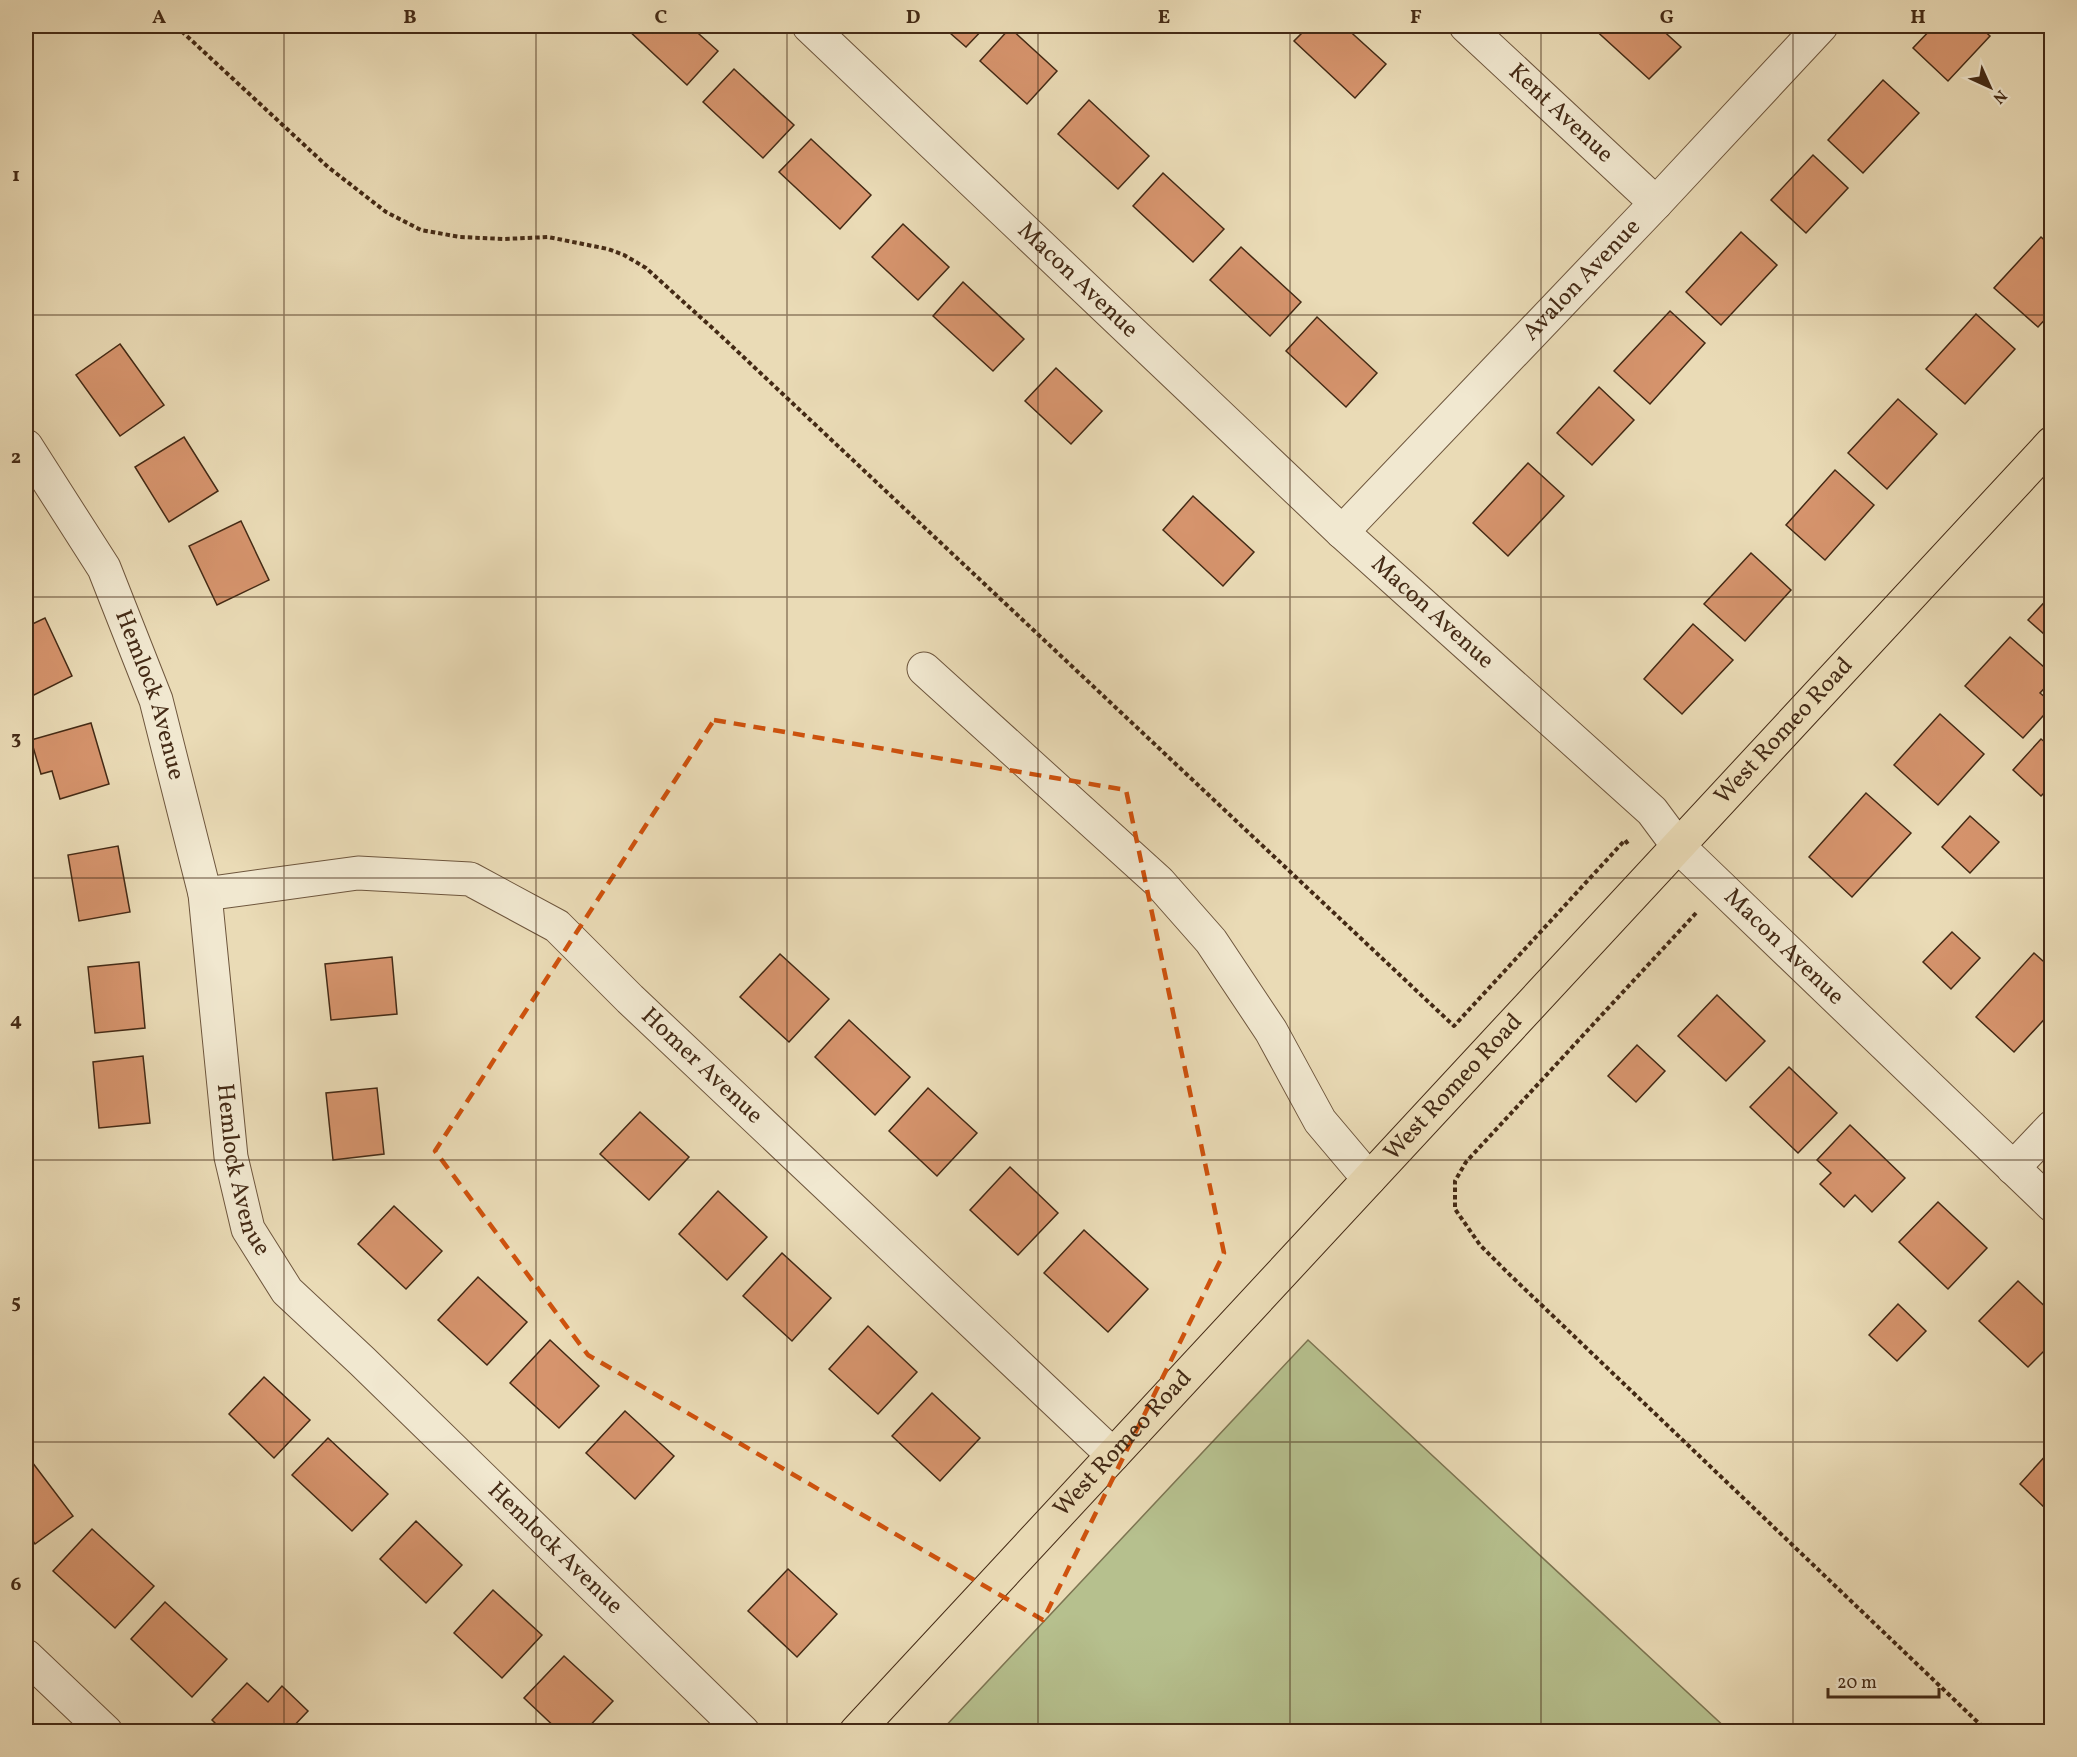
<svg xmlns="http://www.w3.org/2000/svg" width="2077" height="1757" viewBox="0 0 2077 1757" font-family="Vollkorn,serif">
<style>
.green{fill:#b6c08e;stroke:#7d7552;stroke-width:1.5}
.building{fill:#d6946d;stroke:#442a15;stroke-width:1.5}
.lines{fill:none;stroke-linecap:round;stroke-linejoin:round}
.minor-casing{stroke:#6e563d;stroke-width:35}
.major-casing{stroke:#442a15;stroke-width:35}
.path{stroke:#442a15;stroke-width:4;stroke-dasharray:4.5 3;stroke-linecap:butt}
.minor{stroke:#f1e8d0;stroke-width:33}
.major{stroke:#eadbb6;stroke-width:33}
.marked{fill:none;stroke:#cf520d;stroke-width:4.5;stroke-dasharray:12 8;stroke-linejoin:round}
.grid{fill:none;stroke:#442a15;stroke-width:1.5;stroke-opacity:0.55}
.labels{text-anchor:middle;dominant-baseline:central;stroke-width:4.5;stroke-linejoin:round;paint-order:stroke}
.street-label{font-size:24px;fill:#442a15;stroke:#f1e8d0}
.neatline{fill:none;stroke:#442a15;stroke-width:2}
.grid-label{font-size:20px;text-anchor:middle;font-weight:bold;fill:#442a15}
</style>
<rect width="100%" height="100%" fill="#eadbb6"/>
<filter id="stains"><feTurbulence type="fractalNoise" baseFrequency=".00333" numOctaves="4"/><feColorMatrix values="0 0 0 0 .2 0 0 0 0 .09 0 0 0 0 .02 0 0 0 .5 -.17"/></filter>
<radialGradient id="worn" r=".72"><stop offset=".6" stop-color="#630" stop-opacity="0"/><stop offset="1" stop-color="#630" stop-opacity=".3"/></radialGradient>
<!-- green -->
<polygon class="green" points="1308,1340 1729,1731 941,1731"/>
<!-- building -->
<g class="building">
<polygon points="629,26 690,26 718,51 687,85 626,28"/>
<polygon points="942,26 986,26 966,47"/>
<polygon points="1309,26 1344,26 1386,64 1355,98 1294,41"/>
<polygon points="1591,26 1658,26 1681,47 1649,79"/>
<polygon points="1934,26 1979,26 1990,36 1948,81 1913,48"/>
<polygon points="1010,28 1057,71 1027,104 980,61"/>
<polygon points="734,69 794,125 763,158 703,102"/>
<polygon points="1883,80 1919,113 1863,173 1828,140"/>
<polygon points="1089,100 1149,156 1118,189 1058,134"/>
<polygon points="811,139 871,195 840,229 779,172"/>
<polygon points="1813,155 1848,188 1806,233 1771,200"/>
<polygon points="1163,173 1224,229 1193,262 1133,206"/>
<polygon points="903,224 949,267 918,300 872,257"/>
<polygon points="1741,232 1777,265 1721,325 1686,292"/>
<polygon points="2041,237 2052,247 2052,312 2038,327 1994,288"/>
<polygon points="1241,247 1301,302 1270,336 1210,280"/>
<polygon points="963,282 1024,339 993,371 933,316"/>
<polygon points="1670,311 1705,343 1650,404 1614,371"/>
<polygon points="1976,314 2015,349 1965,404 1926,369"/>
<polygon points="1317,317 1377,373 1346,407 1286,351"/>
<polygon points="120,344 164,405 120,436 76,375"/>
<polygon points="1056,368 1102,411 1071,444 1025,401"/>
<polygon points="1599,387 1634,420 1592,465 1557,433"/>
<polygon points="1898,399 1937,434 1887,489 1848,453"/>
<polygon points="184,437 218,491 169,522 135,467"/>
<polygon points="1528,463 1564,496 1508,556 1473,523"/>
<polygon points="1835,470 1874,505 1825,560 1786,525"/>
<polygon points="1193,496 1254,552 1223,586 1163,530"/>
<polygon points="241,521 269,580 217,605 189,546"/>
<polygon points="1751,553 1791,590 1745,641 1704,604"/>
<polygon points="2052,594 2052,641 2028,620"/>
<polygon points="45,618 72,676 26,699 26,627"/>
<polygon points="1693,624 1733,660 1682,714 1644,679"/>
<polygon points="2010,637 2052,674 2052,680 2040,693 2052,703 2052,706 2023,738 1965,686"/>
<polygon points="1940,714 1984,754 1938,805 1894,765"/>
<polygon points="91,723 109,784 60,799 52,771 41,774 31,740"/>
<polygon points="2041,739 2052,748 2052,785 2041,796 2013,770"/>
<polygon points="1866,793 1911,833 1852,897 1809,857"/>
<polygon points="1970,816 1999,842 1970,873 1942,847"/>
<polygon points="118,846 130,912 79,921 68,855"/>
<polygon points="1952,932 1980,958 1951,989 1923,962"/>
<polygon points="2034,953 2052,969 2052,1011 2014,1052 1976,1017"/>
<polygon points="780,954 829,999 789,1042 740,997"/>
<polygon points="392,957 397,1014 331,1020 325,964"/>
<polygon points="139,962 145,1028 95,1033 88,967"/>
<polygon points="1717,995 1765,1041 1726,1081 1678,1036"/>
<polygon points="849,1020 910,1077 875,1115 815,1057"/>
<polygon points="1637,1045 1665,1071 1636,1102 1608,1076"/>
<polygon points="143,1056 150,1123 99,1128 93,1062"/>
<polygon points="1789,1067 1837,1113 1798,1153 1750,1107"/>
<polygon points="377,1088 384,1154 333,1160 326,1093"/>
<polygon points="928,1088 977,1133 937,1176 889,1131"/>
<polygon points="640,1112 689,1157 649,1200 600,1154"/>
<polygon points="1850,1125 1905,1178 1872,1212 1855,1195 1844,1207 1820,1184 1831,1173 1817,1160"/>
<polygon points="1010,1167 1058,1213 1018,1255 970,1210"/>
<polygon points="718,1191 767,1237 727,1280 679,1234"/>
<polygon points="1938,1202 1987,1248 1948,1289 1899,1242"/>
<polygon points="394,1206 442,1251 406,1289 358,1244"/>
<polygon points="1084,1230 1148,1289 1108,1332 1044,1273"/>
<polygon points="782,1253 831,1298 792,1341 743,1296"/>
<polygon points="478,1277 527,1322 487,1365 438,1320"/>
<polygon points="2018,1281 2052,1313 2052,1343 2028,1367 1979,1321"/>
<polygon points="1898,1304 1926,1331 1897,1361 1869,1335"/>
<polygon points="868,1326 917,1372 878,1414 829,1369"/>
<polygon points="550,1340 599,1386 559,1428 510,1383"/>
<polygon points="264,1377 310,1420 274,1458 229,1414"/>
<polygon points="932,1393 980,1438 940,1481 892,1436"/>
<polygon points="625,1411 674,1456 635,1499 586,1453"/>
<polygon points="328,1438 388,1494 352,1531 292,1475"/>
<polygon points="2048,1453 2052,1456 2052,1508 2048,1511 2020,1484"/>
<polygon points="26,1454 73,1516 35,1544 26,1531"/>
<polygon points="416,1521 462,1565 426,1603 380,1559"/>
<polygon points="92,1529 154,1586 115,1628 53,1571"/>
<polygon points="788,1569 837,1614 797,1657 748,1611"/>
<polygon points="493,1590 542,1635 502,1678 454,1633"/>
<polygon points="165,1602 227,1659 192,1697 131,1639"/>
<polygon points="564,1656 613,1701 584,1732 560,1732 524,1698"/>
<polygon points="247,1683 268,1702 282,1686 308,1711 288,1732 224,1732 212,1720"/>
</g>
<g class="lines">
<defs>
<g id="minor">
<path id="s1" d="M809 26 1342 532 1652 811 1678 846 2052 1205"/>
<path id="s2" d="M1466 26 1656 203"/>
<path id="s3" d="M26 446 104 568 156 700 205 894 231 1157 248 1229 287 1291 362 1361 743 1732"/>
<path id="s4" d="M1342 532 1656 203 1821 26"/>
<polyline points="924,669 1159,882 1211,941 1271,1031 1320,1121 1369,1179"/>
<path id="s5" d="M205 894 358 873 470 879 557 926 630 999 1113 1455"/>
<polyline points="2013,1168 2052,1127"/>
<polyline points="26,1656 106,1732"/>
</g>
<g id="major">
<path id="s6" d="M856 1732 2052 443"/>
</g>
</defs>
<!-- minor casing -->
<use href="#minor" class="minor-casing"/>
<!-- major casing -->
<use href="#major" class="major-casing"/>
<!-- path -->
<g class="path">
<polyline points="176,26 328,167 386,212 421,230 460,237 504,239 548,237 608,249 624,255 646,268 719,334 1454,1026 1625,840 1628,844"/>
<polyline points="1696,913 1466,1162 1455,1181 1455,1209 1480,1245 1508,1273 1988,1732"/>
</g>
<!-- minor -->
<use href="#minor" class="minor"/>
<!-- major -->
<use href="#major" class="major"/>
</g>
<!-- marked area -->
<path class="marked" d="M714 720 1126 790 1224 1253 1043 1620 588 1355 435 1151Z"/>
<!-- grid -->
<path class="grid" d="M284 26V1732M536 26V1732M787 26V1732M1038 26V1732M1290 26V1732M1541 26V1732M1793 26V1732M26 315H2052M26 597H2052M26 878H2052M26 1160H2052M26 1442H2052"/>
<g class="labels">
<!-- street labels -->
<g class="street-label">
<text stroke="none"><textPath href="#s2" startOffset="129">Kent Avenue</textPath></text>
<text stroke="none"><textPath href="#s4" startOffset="348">Avalon Avenue</textPath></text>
<text stroke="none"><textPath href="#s1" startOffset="370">Macon Avenue</textPath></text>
<text stroke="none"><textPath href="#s1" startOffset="856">Macon Avenue</textPath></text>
<text stroke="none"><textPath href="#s3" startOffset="280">Hemlock Avenue</textPath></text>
<text stroke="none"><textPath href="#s6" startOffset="1365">West Romeo Road</textPath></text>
<text stroke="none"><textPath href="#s1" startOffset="1342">Macon Avenue</textPath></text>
<text stroke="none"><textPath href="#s5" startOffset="567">Homer Avenue</textPath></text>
<text stroke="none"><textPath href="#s6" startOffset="879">West Romeo Road</textPath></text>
<text stroke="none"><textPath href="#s3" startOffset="766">Hemlock Avenue</textPath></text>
<text stroke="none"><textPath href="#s6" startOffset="393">West Romeo Road</textPath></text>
<text stroke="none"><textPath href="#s3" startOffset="1270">Hemlock Avenue</textPath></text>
</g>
</g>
<!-- margin -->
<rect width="2077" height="1757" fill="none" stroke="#eadbb6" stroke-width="66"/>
<!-- north arrow -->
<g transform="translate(1990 87) rotate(135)" stroke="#f1e8d0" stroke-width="4.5" paint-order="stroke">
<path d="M0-4.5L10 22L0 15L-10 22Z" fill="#442a15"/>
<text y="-9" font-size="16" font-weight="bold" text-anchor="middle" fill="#442a15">N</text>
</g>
<!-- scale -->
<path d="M1828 1688v9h111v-9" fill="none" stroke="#442a15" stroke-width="3"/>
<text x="1837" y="1688" font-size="18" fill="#442a15" stroke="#f1e8d0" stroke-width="4.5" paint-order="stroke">20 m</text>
<rect x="33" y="33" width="2011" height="1691" class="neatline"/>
<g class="grid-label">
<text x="159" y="23">A</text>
<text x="410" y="23">B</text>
<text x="661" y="23">C</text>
<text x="913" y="23">D</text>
<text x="1164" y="23">E</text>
<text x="1416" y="23">F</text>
<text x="1667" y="23">G</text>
<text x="1918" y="23">H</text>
<text x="16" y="181">1</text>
<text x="16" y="463">2</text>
<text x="16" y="744">3</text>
<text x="16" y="1026">4</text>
<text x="16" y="1308">5</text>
<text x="16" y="1590">6</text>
</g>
<rect width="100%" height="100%" filter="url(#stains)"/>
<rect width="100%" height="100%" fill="url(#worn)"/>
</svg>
